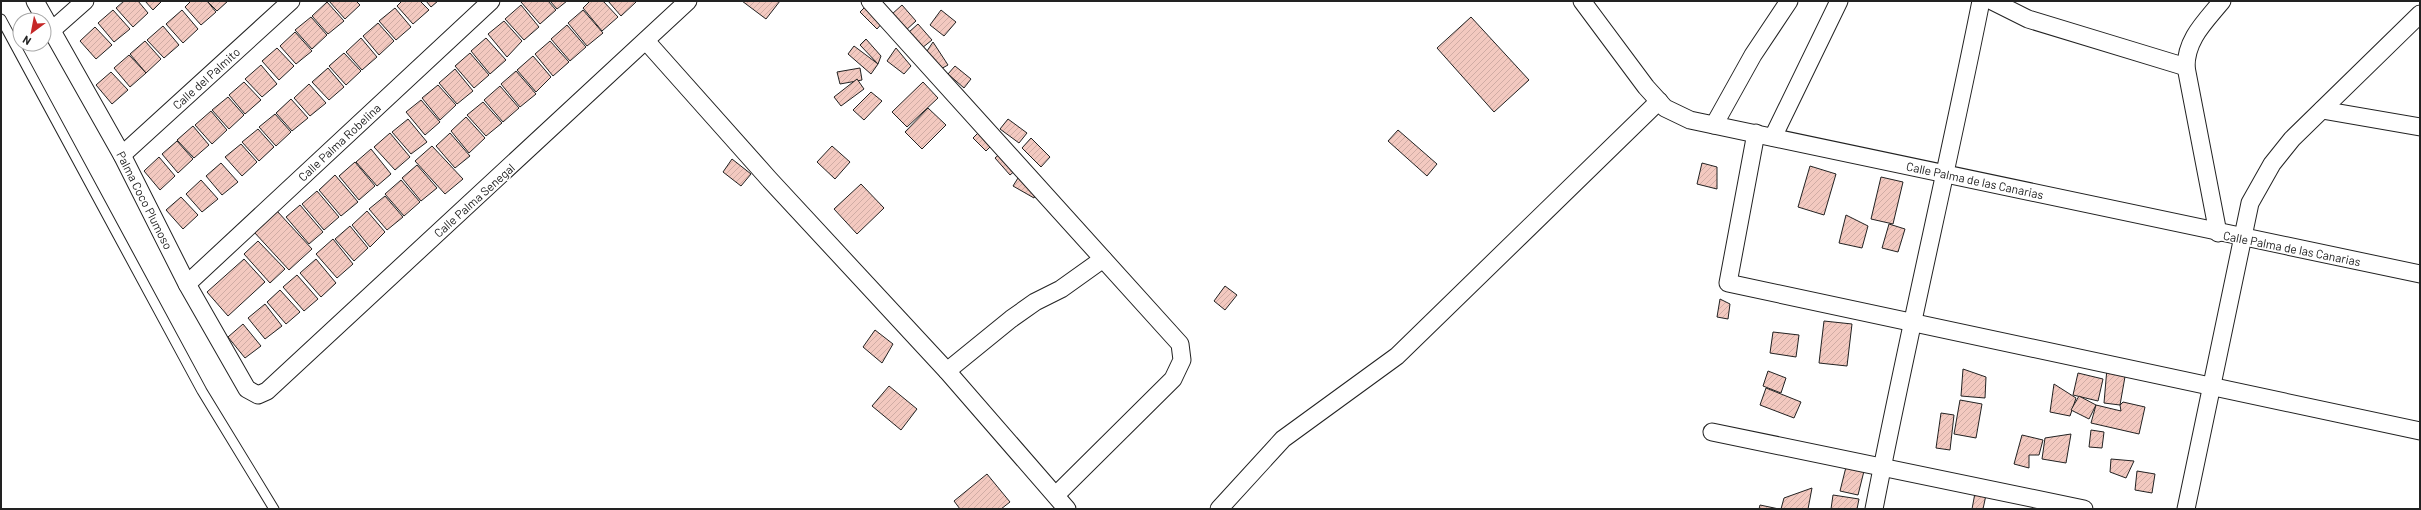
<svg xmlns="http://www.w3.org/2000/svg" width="2421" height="510" viewBox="0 0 2421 510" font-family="Barlow,sans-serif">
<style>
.building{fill:url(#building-hatch);stroke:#222}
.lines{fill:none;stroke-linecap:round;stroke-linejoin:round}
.lane-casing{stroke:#222;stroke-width:11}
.street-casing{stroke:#222;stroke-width:19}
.lane{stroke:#fff;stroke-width:9}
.street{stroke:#fff;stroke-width:17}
.labels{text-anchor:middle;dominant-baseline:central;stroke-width:3;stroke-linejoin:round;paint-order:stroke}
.street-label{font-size:12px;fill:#222;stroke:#fff}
</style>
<defs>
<pattern id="building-hatch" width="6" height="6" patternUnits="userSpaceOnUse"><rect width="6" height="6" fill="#f3c9c0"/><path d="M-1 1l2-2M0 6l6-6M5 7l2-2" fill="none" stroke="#d0aca5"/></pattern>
</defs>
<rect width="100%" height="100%" fill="#fff"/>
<!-- building -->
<g class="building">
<polygon points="124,1 138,1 148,13 133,27 116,8"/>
<polygon points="145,1 162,1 153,10"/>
<polygon points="191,1 207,1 216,12 201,25 185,7"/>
<polygon points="207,1 228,1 217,11"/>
<polygon points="329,1 356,1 360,5 345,19"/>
<polygon points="402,1 420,1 429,10 413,24 397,6"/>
<polygon points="426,1 438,1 431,7"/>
<polygon points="523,1 548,1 556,10 540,24 521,2"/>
<polygon points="550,1 567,1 557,9"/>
<polygon points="590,1 603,1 618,17 602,31 583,8"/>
<polygon points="608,1 635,1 636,2 621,16"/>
<polygon points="742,1 780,1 766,19"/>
<polygon points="327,2 344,21 328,34 312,16"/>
<polygon points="521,5 539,27 524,40 505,19"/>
<polygon points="867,5 884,21 877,29 860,12"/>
<polygon points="902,5 916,21 905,31 891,15"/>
<polygon points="395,8 411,27 396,40 379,21"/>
<polygon points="113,10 130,29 114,42 98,23"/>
<polygon points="182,10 198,29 183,43 166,24"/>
<polygon points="583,10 603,33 587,46 568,23"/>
<polygon points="941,10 956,22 944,36 930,25"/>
<polygon points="311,17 327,35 312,49 295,30"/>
<polygon points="1471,17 1529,80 1494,112 1437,48"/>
<polygon points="504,21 522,41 507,57 488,34"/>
<polygon points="378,23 394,41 379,55 363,36"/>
<polygon points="918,24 932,40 922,48 909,32"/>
<polygon points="567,25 586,47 570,61 551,39"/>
<polygon points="163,26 179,45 164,58 147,40"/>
<polygon points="95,27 112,45 96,59 80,41"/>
<polygon points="295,32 312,51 296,64 280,46"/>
<polygon points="361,38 377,57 362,70 346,52"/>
<polygon points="486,38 506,60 490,74 471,51"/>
<polygon points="866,39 881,56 878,64 860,45"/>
<polygon points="145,41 161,59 146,73 130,54"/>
<polygon points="550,41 569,62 553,76 535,54"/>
<polygon points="933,42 948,65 937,71 925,54"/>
<polygon points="854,46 878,64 871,74 848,54"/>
<polygon points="277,48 294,66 279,80 262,61"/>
<polygon points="896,48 911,66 904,74 887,61"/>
<polygon points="344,53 361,71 346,85 329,66"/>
<polygon points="470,53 489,75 474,88 455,66"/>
<polygon points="129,55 146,73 130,87 114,68"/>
<polygon points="533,56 551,77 536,92 517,70"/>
<polygon points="261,65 277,84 262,97 245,79"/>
<polygon points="955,66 971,79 964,88 948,74"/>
<polygon points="328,68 344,87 329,100 312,82"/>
<polygon points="860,68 862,80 840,84 837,72"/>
<polygon points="455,69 473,91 457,104 439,83"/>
<polygon points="516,71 536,94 520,107 501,84"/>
<polygon points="111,72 128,90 112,104 96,85"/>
<polygon points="857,79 864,89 841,106 834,97"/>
<polygon points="244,82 261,100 245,114 229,95"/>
<polygon points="923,82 938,98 907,127 892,112"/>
<polygon points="309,84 326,103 310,116 294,98"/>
<polygon points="438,85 456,105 440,120 422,98"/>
<polygon points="500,86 519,108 503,122 484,100"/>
<polygon points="871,92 882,101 864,120 853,110"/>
<polygon points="228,97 244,115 229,129 212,110"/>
<polygon points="291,99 308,118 292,131 276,113"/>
<polygon points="421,100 440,122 425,135 406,112"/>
<polygon points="483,102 502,123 486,136 467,115"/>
<polygon points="928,108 946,125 922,149 905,132"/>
<polygon points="211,111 227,130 212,144 195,125"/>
<polygon points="275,114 291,132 276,146 259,127"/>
<polygon points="466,117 485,138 469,153 451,131"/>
<polygon points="408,119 427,142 411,154 392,132"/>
<polygon points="1008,119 1027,133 1019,143 1000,129"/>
<polygon points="193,126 209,145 194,158 177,140"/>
<polygon points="258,129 274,147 259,161 242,142"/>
<polygon points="1398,130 1437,164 1427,176 1388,141"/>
<polygon points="390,133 410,157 395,170 374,147"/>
<polygon points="450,133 470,156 455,168 436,146"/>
<polygon points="978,133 991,146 986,151 973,138"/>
<polygon points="1031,138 1050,157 1041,167 1022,148"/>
<polygon points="177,141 193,159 178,173 162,154"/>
<polygon points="241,144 257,162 242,176 225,157"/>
<polygon points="432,146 463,179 445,194 415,161"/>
<polygon points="832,146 850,162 835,179 817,162"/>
<polygon points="371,149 391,174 377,186 356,162"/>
<polygon points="1002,152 1017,169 1010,175 995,158"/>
<polygon points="159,157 175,176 160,190 144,171"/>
<polygon points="732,159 751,174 741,186 723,172"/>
<polygon points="355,162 375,186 359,200 339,176"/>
<polygon points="221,163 238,182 222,195 206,176"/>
<polygon points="1702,163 1717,167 1717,189 1697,184"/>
<polygon points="417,165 437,188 421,201 402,178"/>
<polygon points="1810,166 1836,174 1824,215 1798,207"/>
<polygon points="335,175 358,202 341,216 319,190"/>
<polygon points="1881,177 1903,182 1893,224 1871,219"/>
<polygon points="1018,178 1038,190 1034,198 1013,186"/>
<polygon points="201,180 218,199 202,212 186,194"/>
<polygon points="401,180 420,202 404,216 385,194"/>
<polygon points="861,184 884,208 857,234 834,209"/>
<polygon points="317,191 339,217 324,230 302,204"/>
<polygon points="385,196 403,217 387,230 369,209"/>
<polygon points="181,197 198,215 183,229 166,210"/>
<polygon points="300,205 323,232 309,244 286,217"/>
<polygon points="277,211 312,249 289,270 254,232"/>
<polygon points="367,211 385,232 370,247 352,225"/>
<polygon points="1846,215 1868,226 1862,248 1839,243"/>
<polygon points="1889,224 1905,229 1898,252 1882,248"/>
<polygon points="350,226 368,248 354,261 335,239"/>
<polygon points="333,239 353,264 337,278 316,254"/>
<polygon points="258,241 285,269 270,283 244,254"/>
<polygon points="244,259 265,282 228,316 207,292"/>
<polygon points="316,259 336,283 321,297 300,273"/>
<polygon points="297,275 318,299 304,311 283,287"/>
<polygon points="1225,286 1237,295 1225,310 1214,301"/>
<polygon points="280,290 300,312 286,324 267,302"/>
<polygon points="1720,299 1730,304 1728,319 1717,317"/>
<polygon points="265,304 282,326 265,339 248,318"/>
<polygon points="1824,321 1852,324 1847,366 1819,363"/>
<polygon points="243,324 261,346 245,358 228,337"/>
<polygon points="875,330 893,344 882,363 863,347"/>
<polygon points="1773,332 1799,335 1796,357 1770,353"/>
<polygon points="2107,368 2126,371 2120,405 2104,403"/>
<polygon points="1963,369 1986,377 1985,398 1961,396"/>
<polygon points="1768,371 1786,378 1781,393 1763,386"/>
<polygon points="2078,373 2103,379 2098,401 2073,395"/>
<polygon points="2054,384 2076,398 2070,416 2050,412"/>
<polygon points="889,386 917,409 901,430 872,406"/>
<polygon points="1766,388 1801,402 1794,418 1760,405"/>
<polygon points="2079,396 2096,405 2089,419 2071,410"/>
<polygon points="1960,400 1982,404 1976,438 1954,434"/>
<polygon points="2123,402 2145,407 2139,434 2091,423 2096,405 2121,411 2120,405"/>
<polygon points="1941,413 1954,415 1950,450 1936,448"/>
<polygon points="2091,430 2104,432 2102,448 2089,447"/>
<polygon points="2071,434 2066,463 2042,459 2045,438"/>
<polygon points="2022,435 2043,440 2039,455 2029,455 2029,468 2014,464"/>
<polygon points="2111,459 2134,461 2126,478 2110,472"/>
<polygon points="1846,467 1864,471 1858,495 1840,491"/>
<polygon points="2137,471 2155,474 2152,493 2135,490"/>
<polygon points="987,474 1010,502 1001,509 960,509 954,501"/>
<polygon points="1812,488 1808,509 1781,509 1784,498"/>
<polygon points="1975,493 1986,495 1983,509 1972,509"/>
<polygon points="1833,495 1859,499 1857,509 1831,509"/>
<polygon points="1760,505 1779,509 1759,509"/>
</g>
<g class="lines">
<defs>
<polyline id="lane" points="1,19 202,391 274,509"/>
<g id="street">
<polyline points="35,1 122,155 187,284 247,389 258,395 267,391 688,1"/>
<polyline points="870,1 1180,344 1182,360 1173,379 1056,495"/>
<polyline points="1582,1 1646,87 1665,108 1690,120 2420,274"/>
<polyline points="1992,1 2028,19 2186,67"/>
<polyline points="51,31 85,1"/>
<polyline points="647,42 769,179 947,371 1067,509"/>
<polyline points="2322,110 2420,127"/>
<polyline points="1714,125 1753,55 1789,1"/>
<polyline points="1756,133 1728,283 2420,431"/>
<polyline points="1773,137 1839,1"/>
<polyline points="122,155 291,1"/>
<path d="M2218 233 2186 67C2186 39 2205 22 2222 1"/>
<polyline points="187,284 491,1"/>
<polyline points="947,371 1011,319 1035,302 1061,289 1103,259"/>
<polyline points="1712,432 2084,509"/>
<polyline points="1219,509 1283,439 1397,356 1659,101"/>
<path d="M1874 509C1907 339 1947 171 1981 1"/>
<polyline points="2186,509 2250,203 2272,164 2292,139 2420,14"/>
</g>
</defs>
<!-- lane casing -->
<use href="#lane" class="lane-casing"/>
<!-- street casing -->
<use href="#street" class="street-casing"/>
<!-- lane -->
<use href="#lane" class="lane"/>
<!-- street -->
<use href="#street" class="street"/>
</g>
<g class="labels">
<!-- street labels -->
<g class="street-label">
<text transform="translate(206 78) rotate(-42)">Calle del Palmito</text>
<text transform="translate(339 142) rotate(-43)">Calle Palma Robelina</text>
<text transform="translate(1975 180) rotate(12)">Calle Palma de las Canarias</text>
<text transform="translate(145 200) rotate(63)">Palma Coco Plumoso</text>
<text transform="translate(474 200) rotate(-42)">Calle Palma Senegal</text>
<text transform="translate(2292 248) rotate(11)">Calle Palma de las Canarias</text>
</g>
</g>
<!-- border -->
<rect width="2421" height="510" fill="none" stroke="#222222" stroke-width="4"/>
<!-- north arrow -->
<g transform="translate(32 32) rotate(212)"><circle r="19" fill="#ffffff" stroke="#a7a7a7"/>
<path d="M0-3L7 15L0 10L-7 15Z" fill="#c62828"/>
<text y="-6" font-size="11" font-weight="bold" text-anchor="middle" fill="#222222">N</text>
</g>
</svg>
